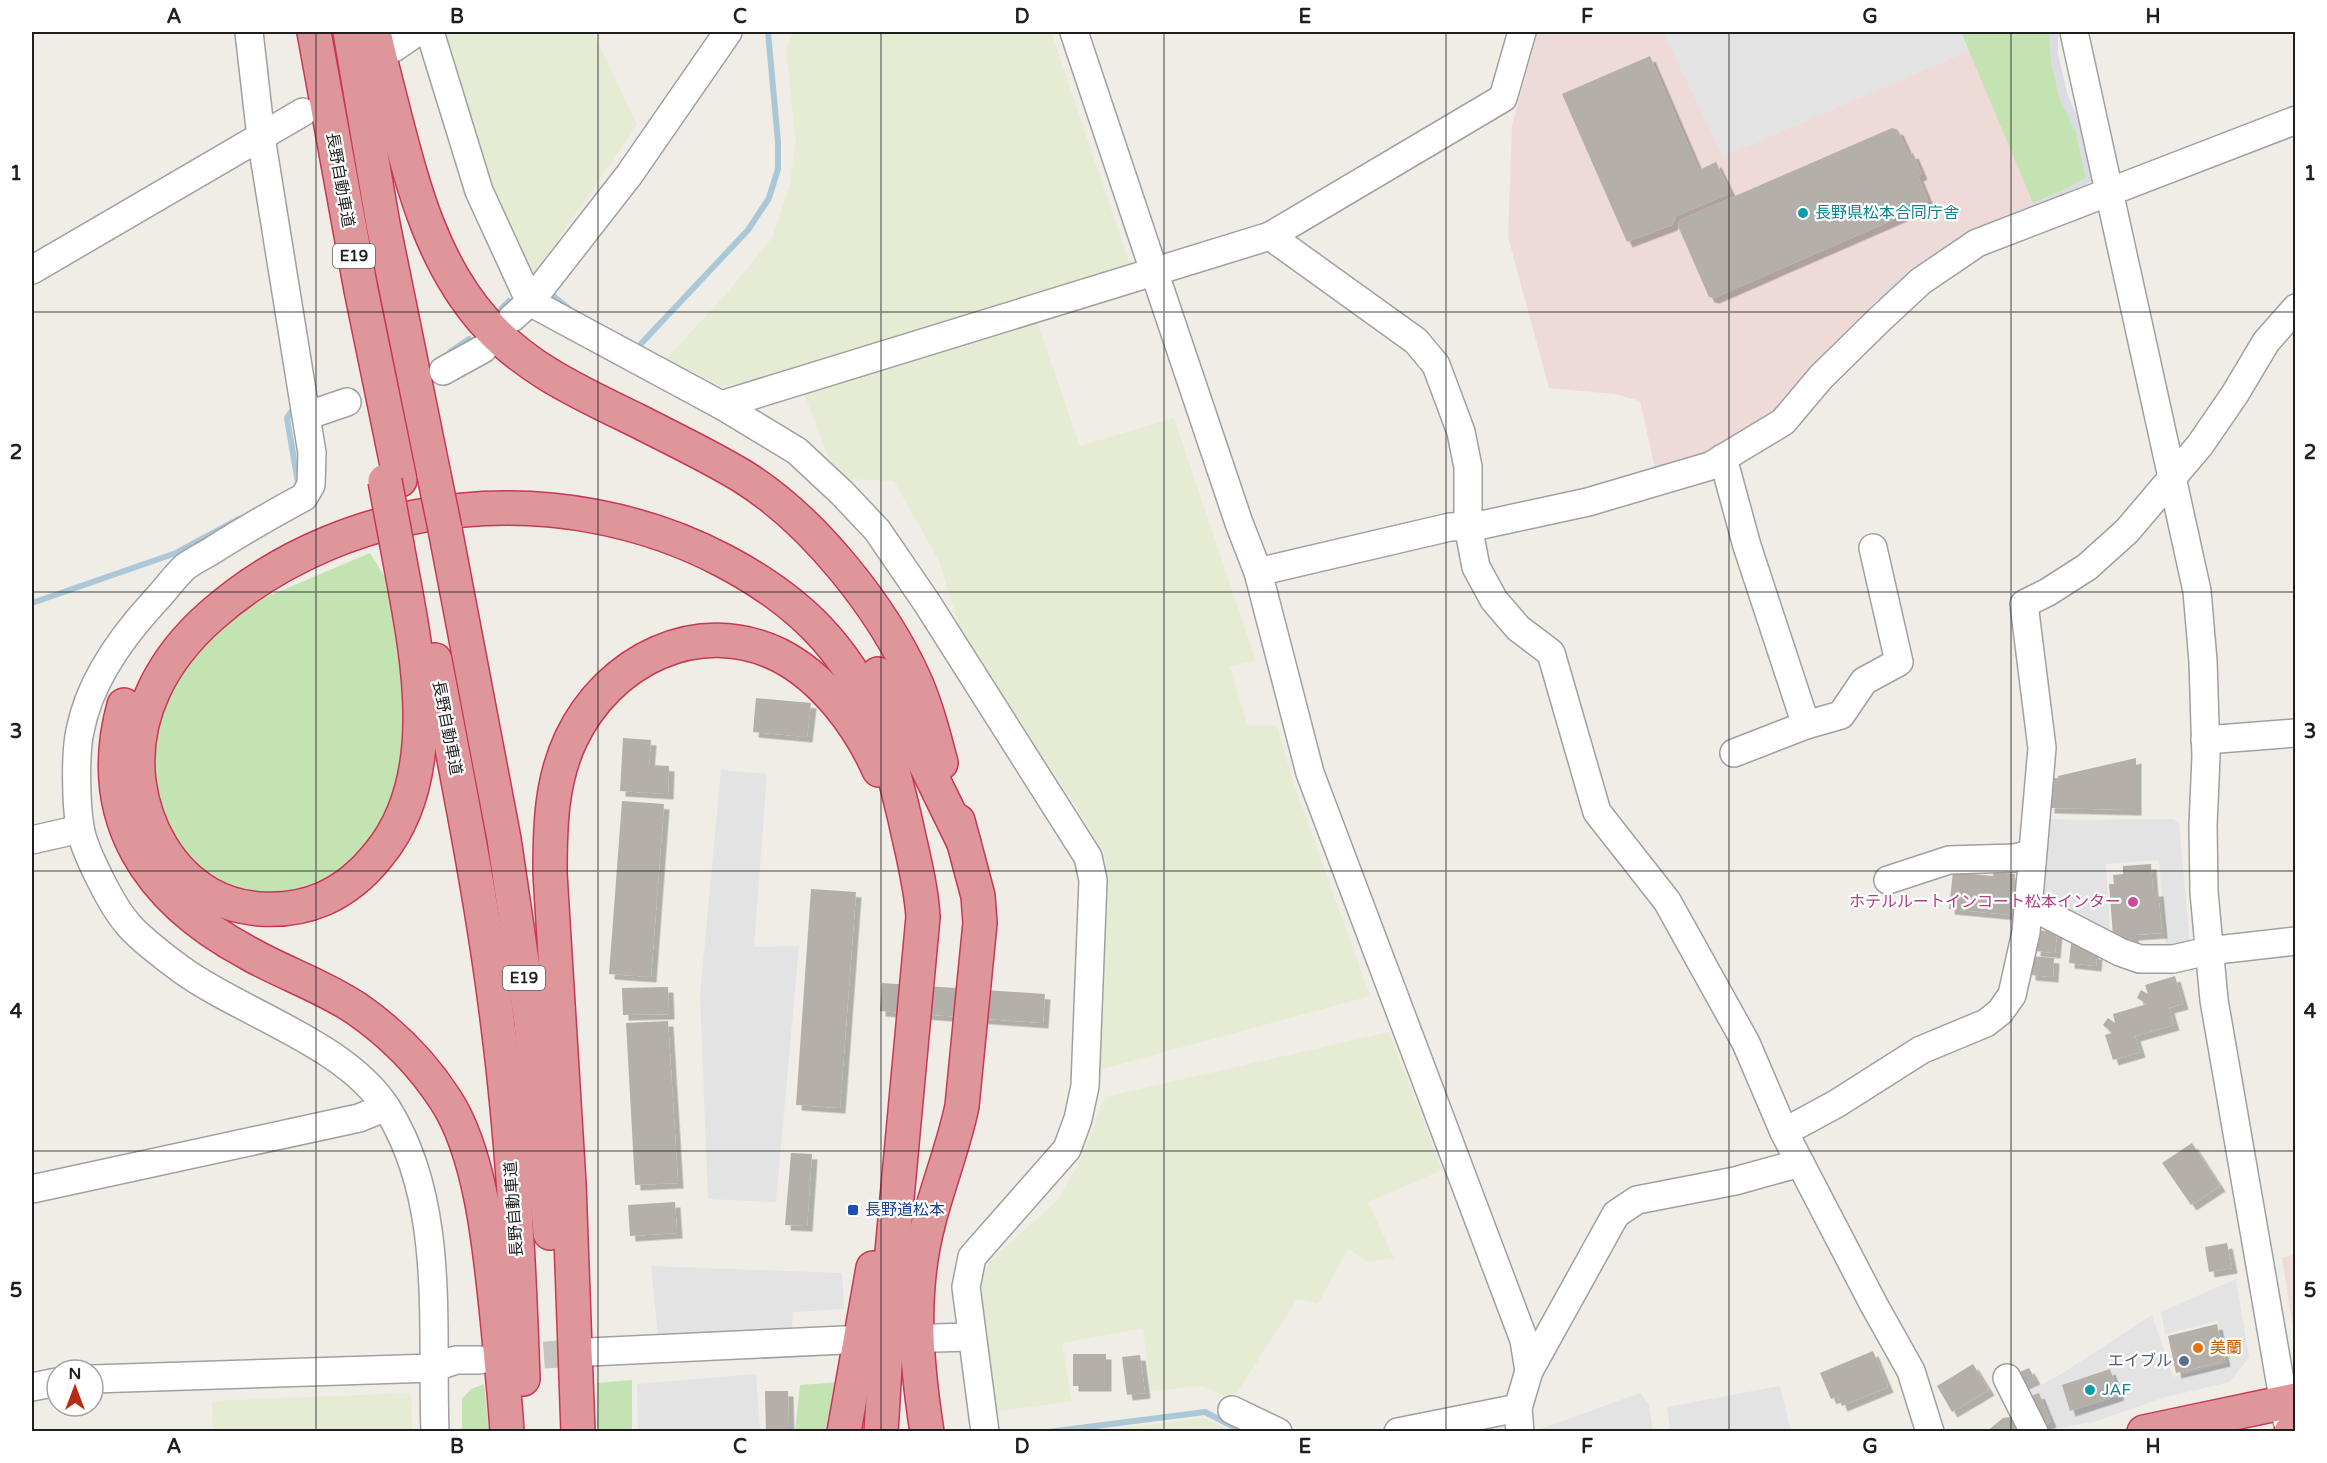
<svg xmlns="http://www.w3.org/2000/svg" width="2327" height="1463" viewBox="0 0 2327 1463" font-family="'Varela Round','Noto Sans JP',sans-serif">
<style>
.commercial{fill:#eedbd7}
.farmland{fill:#e6ebd4}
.grass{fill:#c3e3b2}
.parking{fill:#e3e3e3}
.plaza{fill:#dcdbe4}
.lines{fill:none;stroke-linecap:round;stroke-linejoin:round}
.stream{stroke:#abc8d8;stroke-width:6}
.building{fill:#b4afa9;filter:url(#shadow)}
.minor-tunnel{stroke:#c5c4be;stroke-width:27;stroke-dasharray:27 14;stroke-linecap:butt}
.minor-casing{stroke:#a0a0a0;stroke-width:30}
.highway-casing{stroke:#c93756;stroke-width:36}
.minor{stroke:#fff;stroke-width:27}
.highway{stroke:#de969a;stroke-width:33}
.highway-bridge-casing{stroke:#c93756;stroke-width:36;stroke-linecap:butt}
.highway-bridge{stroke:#de969a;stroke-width:33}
.grid{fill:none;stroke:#1f1f1f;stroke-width:1.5;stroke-opacity:0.55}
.culture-dot{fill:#0f9aa8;stroke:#fff;stroke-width:2}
.hotel-dot{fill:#d1479c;stroke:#fff;stroke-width:2}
.transit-dot{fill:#1a4fb4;stroke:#fff;stroke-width:2}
.food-dot{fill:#e8710a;stroke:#fff;stroke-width:2}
.service-dot{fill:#5c6f8a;stroke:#fff;stroke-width:2}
.labels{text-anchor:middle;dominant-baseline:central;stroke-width:4.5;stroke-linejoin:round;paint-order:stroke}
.shield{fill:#fff;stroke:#626262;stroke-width:1.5}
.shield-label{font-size:15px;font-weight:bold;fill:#1f1f1f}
.street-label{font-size:16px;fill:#1f1f1f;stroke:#fff}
.culture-label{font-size:16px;fill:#0d838f;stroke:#fff;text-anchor:start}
.hotel-label{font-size:16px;fill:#b23c85;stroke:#fff;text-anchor:end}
.transit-label{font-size:16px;fill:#164399;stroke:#fff;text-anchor:start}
.food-label{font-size:16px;fill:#c56008;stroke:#fff;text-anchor:start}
.service-label{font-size:16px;fill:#4e5e75;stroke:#fff;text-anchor:end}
.neatline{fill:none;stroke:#1f1f1f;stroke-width:2}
.grid-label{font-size:20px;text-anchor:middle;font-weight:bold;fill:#1f1f1f}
</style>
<defs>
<filter id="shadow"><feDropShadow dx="5.5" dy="5.5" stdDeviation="0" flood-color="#0004"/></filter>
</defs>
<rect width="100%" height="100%" fill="#efede6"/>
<!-- commercial -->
<g class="commercial">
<polygon points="1538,32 2050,32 2051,62 2060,99 2076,132 2086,178 2060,192 1955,238 1892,283 1790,397 1766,420 1721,450 1655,468 1640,401 1615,394 1549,388 1508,237 1512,125"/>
<polygon points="2295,1254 2296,1254 2295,1340 2282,1258"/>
</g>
<!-- farmland -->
<g class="farmland">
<polygon points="444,32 593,32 637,125 529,281 487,189"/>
<polygon points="794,32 1051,32 1132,271 1030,302 1080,446 1174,418 1256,661 1229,666 1248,726 1276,725 1294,784 1370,996 1098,1070 1106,860 1069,795 965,643 939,561 894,481 845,479 828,456 797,375 721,386 666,359 727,293 772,238 789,188 796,143 786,48"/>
<polygon points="1389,1032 1442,1170 1368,1202 1394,1258 1368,1262 1348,1248 1318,1304 1297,1299 1233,1399 1201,1386 1151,1391 1143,1328 1062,1343 1072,1401 992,1412 976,1287 992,1259 1056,1202 1078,1166 1105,1097"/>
<polygon points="411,1393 412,1431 213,1431 212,1401"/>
<polygon points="1204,1418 1231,1431 1099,1431"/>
</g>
<!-- grass -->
<g class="grass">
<polygon points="1961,32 2050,32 2051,62 2060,99 2076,132 2086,178 2060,192 2033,203"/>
<polygon points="370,553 388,582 402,682 406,740 398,783 385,828 327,885 265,895 212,879 184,863 144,770 150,729 189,658 239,614 264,598"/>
<polygon points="632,1380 632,1431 597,1431 597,1383"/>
<polygon points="841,1382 834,1431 795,1432 800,1385"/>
<polygon points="484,1384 489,1431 462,1431 462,1399 471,1389"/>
</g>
<!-- parking -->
<g class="parking">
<polygon points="1663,32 1961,32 1969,51 1723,157"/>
<polygon points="721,770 767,774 754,947 799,946 776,1202 708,1199 700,995"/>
<polygon points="2045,819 2076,820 2172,819 2179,822 2190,945 2166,950 2159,860 2106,864 2110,936 2037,900"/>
<polygon points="651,1266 842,1273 844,1309 793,1312 792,1328 658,1337"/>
<polygon points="2236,1279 2249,1357 2230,1382 2162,1398 2097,1421 2043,1431 2022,1395 2058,1376 2152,1315 2173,1377 2228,1363 2217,1321 2165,1334 2161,1312"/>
<polygon points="756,1374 760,1431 638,1431 637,1384"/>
<polygon points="1780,1386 1791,1431 1670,1431 1667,1407"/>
<polygon points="1640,1393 1649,1405 1653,1431 1535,1431"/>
</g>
<!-- plaza -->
<polygon class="plaza" points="2050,32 2058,32 2058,54 2068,96 2084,132 2094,178 2091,182 1956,241 1894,286 1880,300 1878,298 1892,283 1955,238 2060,192 2086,178 2076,132 2060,99 2051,62"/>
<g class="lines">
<!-- stream -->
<g class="stream">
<polyline points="547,291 572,311"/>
<polyline points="500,310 509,301"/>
<polyline points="633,346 637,348 748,230 769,198 778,169 778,142 768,32"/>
<polyline points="450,352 469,339"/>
<polyline points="291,412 287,418 298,483"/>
<polyline points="32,603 176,553 239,519"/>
<polyline points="1048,1432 1205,1412 1244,1432"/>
</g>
</g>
<!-- building -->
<g class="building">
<polygon points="1650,56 1699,170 1716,162 1731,193 1676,216 1672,225 1627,242 1562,94"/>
<polygon points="1892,128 1898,130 1909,154 1913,153 1922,174 1918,176 1928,200 1927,205 1714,298 1709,297 1678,226 1680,220"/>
<polygon points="756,698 811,703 807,737 753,732"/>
<polygon points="623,738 651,740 649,765 669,766 668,794 620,791"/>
<polygon points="2136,758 2136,810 2049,808 2050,778 2058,778 2058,776"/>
<polygon points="622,801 664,804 651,977 609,974"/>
<polygon points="2151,864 2153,891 2158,891 2162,933 2133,935 2133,939 2126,940 2122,944 2113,935 2109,884 2114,884 2113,875 2123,874 2123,866"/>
<polygon points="1953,872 1993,876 1994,872 2015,874 2011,915 1949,909"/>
<polygon points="811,889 856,892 840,1108 796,1105"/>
<polygon points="2037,930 2057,932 2055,953 2035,951"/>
<polygon points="2071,944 2094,946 2093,954 2097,954 2096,966 2069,963"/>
<polygon points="2031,956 2054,958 2053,977 2030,975"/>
<polygon points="2175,976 2183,1004 2169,1008 2174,1025 2135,1036 2140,1052 2113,1060 2105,1035 2112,1033 2103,1025 2108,1018 2115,1023 2113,1014 2147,1004 2137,998 2141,990 2148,994 2145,985"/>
<polygon points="882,983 1045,994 1043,1023 880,1011"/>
<polygon points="668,987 669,1014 623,1015 622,988"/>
<polygon points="668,1021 678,1183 635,1185 626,1023"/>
<polygon points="2192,1143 2220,1186 2191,1205 2162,1163"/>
<polygon points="791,1153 812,1154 807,1226 785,1225"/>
<polygon points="675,1202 677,1233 630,1236 628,1205"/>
<polygon points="2227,1243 2232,1268 2209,1272 2205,1247"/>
<polygon points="2217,1324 2225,1361 2176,1373 2168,1336"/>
<polygon points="1873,1351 1888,1387 1842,1406 1838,1396 1831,1399 1820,1373"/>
<rect x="1073" y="1354" width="33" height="32"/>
<polygon points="1140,1355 1145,1393 1127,1395 1122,1357"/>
<polygon points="1973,1364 1989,1390 1952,1412 1937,1386"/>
<polygon points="2029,1368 2035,1379 2018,1387 2013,1375"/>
<polygon points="2110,1369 2119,1395 2070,1411 2062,1385"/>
<polygon points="765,1391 788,1391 789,1432 766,1432"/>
<polygon points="2039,1393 2051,1422 2035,1428 2024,1399"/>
<polygon points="2023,1415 2025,1432 1986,1432 2003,1418"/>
</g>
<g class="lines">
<!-- minor-tunnel -->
<polyline class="minor-tunnel" points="503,1358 589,1352"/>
<defs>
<g id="minor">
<path d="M249 32 261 137 312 453 311 485 304 497C274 513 245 530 216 548 206 555 194 560 185 567 174 577 164 592 153 603 121 638 89 683 80 731 75 753 76 804 80 827 83 849 112 906 127 923 137 936 168 960 182 970 243 1014 347 1044 388 1110 446 1204 431 1325 435 1432"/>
<polyline points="430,32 479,191 530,302 721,405 797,451 842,493 877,530 927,603 1088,857 1093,880 1085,1086 1078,1119 1067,1149 972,1257 966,1287 985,1432"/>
<polyline points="1074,32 1154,271 1239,523 1258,572 1310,773 1524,1340 1529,1371"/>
<polyline points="2074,32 2197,591 2203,661 2206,757 2203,825 2204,892 2214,1000 2287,1421"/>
<polyline points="394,48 417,32"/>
<polyline points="1270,236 1416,341 1436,365 1461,432 1468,467 1468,526 1476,567 1494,600 1518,628 1551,653 1597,812 1667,901 1746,1043 1784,1132 1874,1305 1911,1371 1930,1432"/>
<polyline points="32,270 303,112"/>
<polyline points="512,318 530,302 629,175 728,32"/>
<polyline points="443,371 483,349"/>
<polyline points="721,405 1270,236 1503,98 1522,32"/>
<polyline points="306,416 347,402"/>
<polyline points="1723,458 1747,546 1806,725"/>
<polyline points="1258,572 1450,527 1477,526 1588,502 1710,466 1783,422 1821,377 1879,320 1921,281 1977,243 2296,120"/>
<polyline points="2205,740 2296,733"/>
<polyline points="1734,753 1806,725 1841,715 1864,681 1899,662 1873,548"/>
<polyline points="32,840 80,829"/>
<polyline points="1888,880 1949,860 2014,858 2032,854"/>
<polyline points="2029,905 2120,952 2140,959 2173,959 2208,951 2296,941"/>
<polyline points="1784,1132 1836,1104 1921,1050 1986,1023 2000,1012 2012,995 2026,932 2042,748 2024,604 2048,592 2087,567 2127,531 2200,445 2235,394 2266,342 2296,308"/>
<polyline points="32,1189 359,1118 386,1107"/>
<polyline points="934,1338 971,1337"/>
<polyline points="589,1352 844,1340"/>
<polyline points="2007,1378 2034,1432"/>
<polyline points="93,1379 433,1368 456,1360 480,1360"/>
<polyline points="32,1387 57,1382"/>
<polyline points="1232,1410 1278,1432"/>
<polyline points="1398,1432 1518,1408"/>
<polyline points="1520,1432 1518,1408 1529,1371 1616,1214 1637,1200 1735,1181 1800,1163"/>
</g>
<g id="highway">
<polyline points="314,32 361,290 400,480"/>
<polyline points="350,32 383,224 434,475"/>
<path d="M374 32C380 60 388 89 395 117 414 190 433 263 484 321 525 369 583 394 638 421 673 439 709 456 742 476 813 520 883 608 916 683 927 709 934 736 941 763"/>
<polyline points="445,529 504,839 531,1022 550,1233"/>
<path d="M397 545C414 640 447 771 379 854 364 873 346 889 323 899 288 914 242 913 209 894 169 871 145 827 139 782 131 715 163 658 212 615 351 493 563 476 724 561 762 581 798 606 826 638 875 694 888 748 905 819 912 852 921 884 923 917L892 1252 881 1432"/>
<path d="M435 660C458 781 483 903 498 1026 513 1143 519 1261 523 1379"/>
<polyline points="878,674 894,700 964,843"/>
<path d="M124 705C93 819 149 900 248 953 283 973 323 986 357 1009 393 1034 421 1062 445 1099 483 1156 491 1260 498 1327 501 1362 505 1397 507 1432"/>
<path d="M578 1432 569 1183 550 873C550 827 551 781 571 739 608 661 697 615 779 655 824 678 859 725 879 770"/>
<polyline points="844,1432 873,1268"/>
<path d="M927 1432C916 1361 910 1291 929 1221 939 1182 954 1145 962 1106L980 923 978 896 958 821"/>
<polyline points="2144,1432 2296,1400"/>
<polyline points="2291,1432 2296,1431"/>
</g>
</defs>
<!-- minor casing -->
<use href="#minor" class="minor-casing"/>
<!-- highway casing -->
<use href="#highway" class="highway-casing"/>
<!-- minor -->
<use href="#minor" class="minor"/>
<!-- highway -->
<use href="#highway" class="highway"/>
<defs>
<g id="highway-bridge">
<polyline points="434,475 445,529"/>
<polyline points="385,481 397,545"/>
</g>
</defs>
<!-- highway-bridge casing -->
<use href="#highway-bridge" class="highway-bridge-casing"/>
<!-- highway-bridge -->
<use href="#highway-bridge" class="highway-bridge"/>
</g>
<!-- grid -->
<path class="grid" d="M316 32V1432M598 32V1432M881 32V1432M1164 32V1432M1446 32V1432M1729 32V1432M2011 32V1432M32 312H2296M32 592H2296M32 871H2296M32 1151H2296"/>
<!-- markers -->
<g class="culture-dot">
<circle cx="1803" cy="213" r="6"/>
<circle cx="2090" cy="1390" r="6"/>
</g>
<circle class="hotel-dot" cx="2133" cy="902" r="6"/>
<rect class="transit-dot" x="847" y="1204" width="12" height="12" rx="3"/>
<circle class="food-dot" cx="2198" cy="1348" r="6"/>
<circle class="service-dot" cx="2184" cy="1361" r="6"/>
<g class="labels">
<!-- shield labels -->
<g class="shield">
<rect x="333" y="244" width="42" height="24" rx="4.5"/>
<rect x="503" y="966" width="42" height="24" rx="4.5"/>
</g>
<g class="shield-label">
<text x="354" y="256">E19</text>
<text x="524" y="978">E19</text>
</g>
<!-- street labels -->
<g class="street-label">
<text transform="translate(340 180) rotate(80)">長野自動車道</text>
<text transform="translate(447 728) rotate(79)">長野自動車道</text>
<text transform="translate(514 1209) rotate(-94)">長野自動車道</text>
</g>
<!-- culture labels -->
<g class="culture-label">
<text x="1815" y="213">長野県松本合同庁舎</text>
<text x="2102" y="1390">JAF</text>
</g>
<!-- hotel labels -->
<g class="hotel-label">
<text x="2121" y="902">ホテルルートインコート松本インター</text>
</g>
<!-- transit labels -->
<g class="transit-label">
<text x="865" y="1210">長野道松本</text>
</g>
<!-- food labels -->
<g class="food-label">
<text x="2210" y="1348">美蘭</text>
</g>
<!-- service labels -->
<g class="service-label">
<text x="2172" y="1361">エイブル</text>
</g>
</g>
<!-- border -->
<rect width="2327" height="1463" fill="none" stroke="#ffffff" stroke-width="66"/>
<!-- north arrow -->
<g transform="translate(75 1388)"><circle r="28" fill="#ffffff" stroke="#a5a5a5" stroke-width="1.5"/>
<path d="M0-4.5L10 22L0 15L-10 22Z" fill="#b92b15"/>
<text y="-9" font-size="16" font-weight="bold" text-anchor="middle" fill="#1f1f1f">N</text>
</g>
<rect x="33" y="33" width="2261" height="1397" class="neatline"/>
<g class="grid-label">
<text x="174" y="23">A</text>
<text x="457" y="23">B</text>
<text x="740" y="23">C</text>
<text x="1022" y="23">D</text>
<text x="1305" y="23">E</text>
<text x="1587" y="23">F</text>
<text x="1870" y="23">G</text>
<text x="2153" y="23">H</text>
<text x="16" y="180">1</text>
<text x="2310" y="180">1</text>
<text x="16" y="459">2</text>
<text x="2310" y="459">2</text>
<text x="16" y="738">3</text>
<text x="2310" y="738">3</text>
<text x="16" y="1018">4</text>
<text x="2310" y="1018">4</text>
<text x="16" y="1297">5</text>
<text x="2310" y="1297">5</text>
<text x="174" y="1453">A</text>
<text x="457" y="1453">B</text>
<text x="740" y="1453">C</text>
<text x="1022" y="1453">D</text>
<text x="1305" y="1453">E</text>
<text x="1587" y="1453">F</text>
<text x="1870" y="1453">G</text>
<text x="2153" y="1453">H</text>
</g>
</svg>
